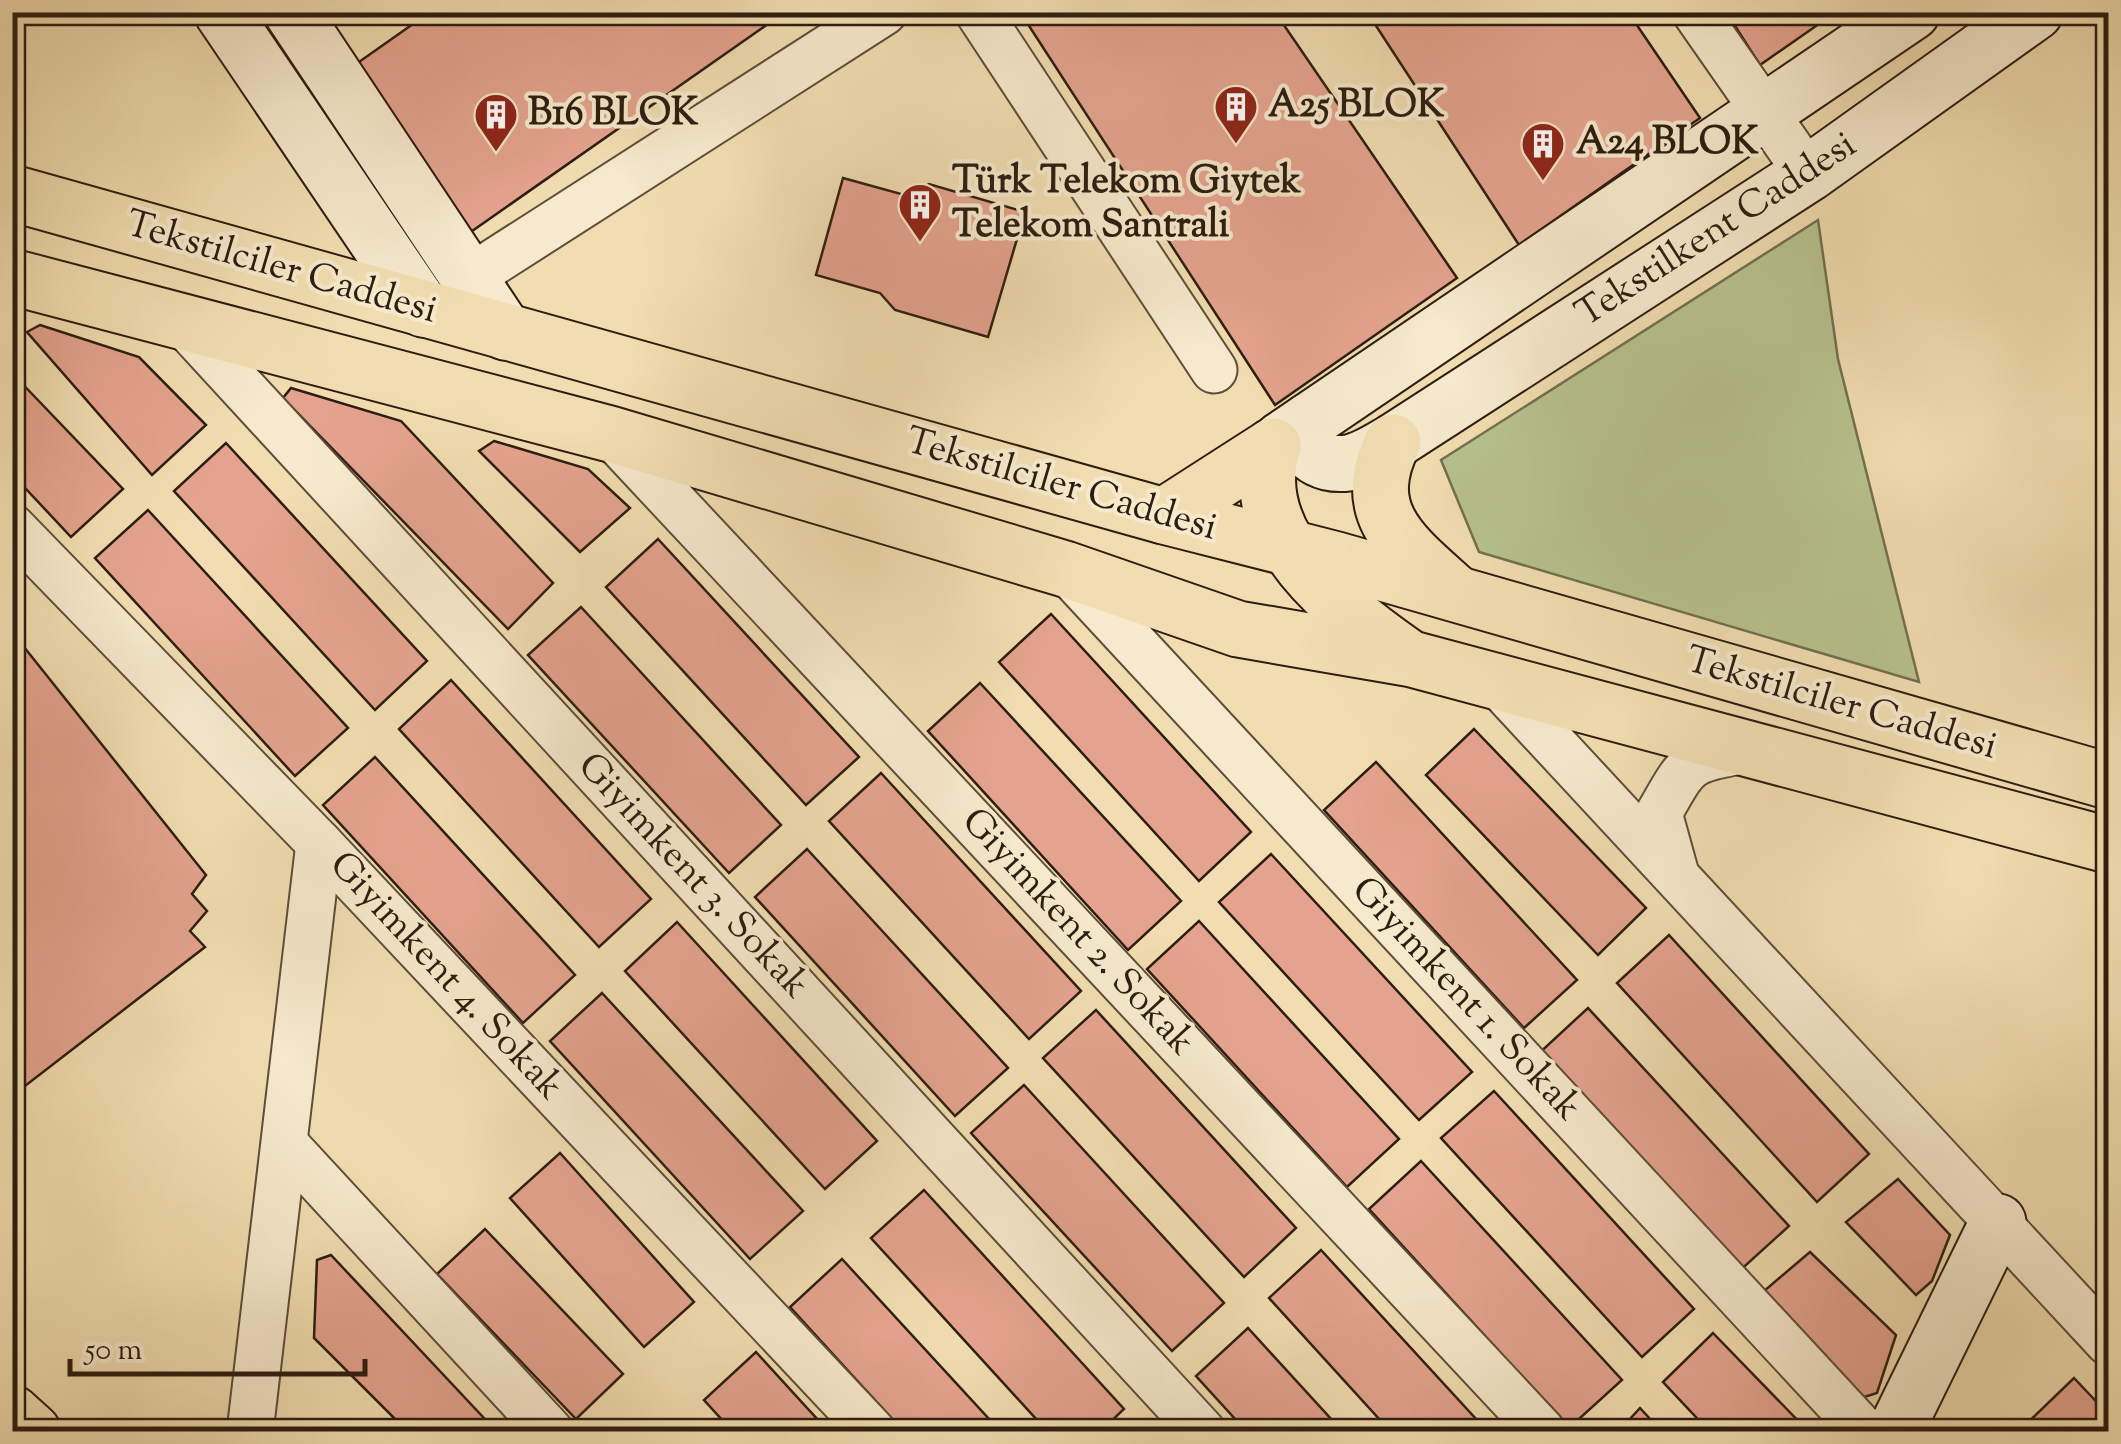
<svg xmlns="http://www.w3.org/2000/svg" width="2121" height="1444" viewBox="0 0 2121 1444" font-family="'Sorts Mill Goudy',serif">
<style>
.green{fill:#b7c28e;stroke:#72704f;stroke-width:2.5}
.building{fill:#e4a38e;stroke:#2d1d10;stroke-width:2.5}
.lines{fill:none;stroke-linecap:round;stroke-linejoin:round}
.street-casing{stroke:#5e4d38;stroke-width:49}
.secondary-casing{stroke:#2d1d10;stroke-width:59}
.primary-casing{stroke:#2d1d10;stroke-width:59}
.street{stroke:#f6e9cc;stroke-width:45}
.secondary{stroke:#f6e9cc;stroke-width:55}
.primary{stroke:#f1ddb1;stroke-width:55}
.labels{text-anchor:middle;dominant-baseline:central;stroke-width:8;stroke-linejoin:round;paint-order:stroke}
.poi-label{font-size:38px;font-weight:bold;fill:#2d1d10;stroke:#f6e9cc;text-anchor:start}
.street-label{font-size:38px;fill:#2d1d10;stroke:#f6e9cc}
</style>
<rect width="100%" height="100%" fill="#f1ddb1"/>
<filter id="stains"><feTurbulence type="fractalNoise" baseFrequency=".002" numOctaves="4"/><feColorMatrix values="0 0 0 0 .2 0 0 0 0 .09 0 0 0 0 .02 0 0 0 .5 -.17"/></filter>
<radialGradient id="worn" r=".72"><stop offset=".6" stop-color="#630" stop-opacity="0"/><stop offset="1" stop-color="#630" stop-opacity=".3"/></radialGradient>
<!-- green -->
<polygon class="green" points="1818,220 1838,359 1919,682 1479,552 1441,460"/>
<!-- building -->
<g class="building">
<polygon points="430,12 785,12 465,236 349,69"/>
<polygon points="1020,12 1275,12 1457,278 1275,405"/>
<polygon points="1367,12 1628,12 1700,118 1519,245"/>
<polygon points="1726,12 1836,12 1760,65"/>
<polygon points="843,178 908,196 929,184 1025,212 988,337 895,310 880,293 816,275"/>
<polygon points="40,325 139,357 206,425 152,475 27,332"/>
<polygon points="12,373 123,489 71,537 12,474"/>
<polygon points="291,388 401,421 553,583 508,629 283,398"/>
<polygon points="494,441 588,469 630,508 580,552 479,451"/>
<polygon points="226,443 427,661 375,710 174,491"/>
<polygon points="148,510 348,728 295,776 95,558"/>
<polygon points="658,539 859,757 806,805 606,587"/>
<polygon points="581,607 781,825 729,873 528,655"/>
<polygon points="1051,614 1251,832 1199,881 999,662"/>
<polygon points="12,632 206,875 192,894 207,911 190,931 205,947 12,1096"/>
<polygon points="451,680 651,899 599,947 399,729"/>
<polygon points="980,683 1181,901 1128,950 928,731"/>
<polygon points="1474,729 1646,908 1598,955 1426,775"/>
<polygon points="375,757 575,975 523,1023 323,805"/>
<polygon points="1376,762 1577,980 1524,1028 1324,810"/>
<polygon points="881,773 1081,991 1029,1039 829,821"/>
<polygon points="807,849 1008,1068 955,1116 755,897"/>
<polygon points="1271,854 1472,1072 1419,1120 1219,902"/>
<polygon points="1199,921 1399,1139 1347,1187 1147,969"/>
<polygon points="677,922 877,1141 825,1189 625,971"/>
<polygon points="1669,935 1869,1154 1817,1202 1617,983"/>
<polygon points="602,993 803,1211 750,1259 550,1041"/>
<polygon points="1588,1008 1789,1226 1736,1274 1536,1056"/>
<polygon points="1096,1010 1296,1228 1244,1277 1043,1058"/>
<polygon points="1024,1085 1224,1303 1172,1351 971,1133"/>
<polygon points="1494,1091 1694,1309 1642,1357 1441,1138"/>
<polygon points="560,1153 694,1302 644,1347 510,1198"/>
<polygon points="1421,1161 1622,1380 1569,1428 1369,1209"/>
<polygon points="1898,1179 1950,1235 1932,1281 1916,1295 1846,1222"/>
<polygon points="924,1190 1124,1409 1100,1432 1048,1432 871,1238"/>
<polygon points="485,1229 623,1374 576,1419 437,1274"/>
<polygon points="1321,1250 1488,1432 1391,1432 1269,1298"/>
<polygon points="1810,1252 1896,1335 1877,1393 1861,1398 1764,1291"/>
<polygon points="331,1255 497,1432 408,1432 314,1338 317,1260"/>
<polygon points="842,1259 1001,1432 904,1432 790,1307"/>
<polygon points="1248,1328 1343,1432 1247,1432 1196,1376"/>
<polygon points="1713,1333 1809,1432 1710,1432 1663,1382"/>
<polygon points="756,1352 829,1432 733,1432 704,1400"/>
<polygon points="2074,1378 2108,1414 2108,1432 2018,1432"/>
<polygon points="1640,1408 1662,1432 1618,1432"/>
</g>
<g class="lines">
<defs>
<g id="street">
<polyline points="978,12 1214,370"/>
<polyline points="1695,12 1808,174"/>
<polyline points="469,278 884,12"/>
<polyline points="182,322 1203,1432"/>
<polyline points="610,434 1543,1432"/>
<polyline points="12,527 319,843 873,1432"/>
<polyline points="1065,569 1865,1432"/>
<polyline points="1496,682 2108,1342"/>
<path d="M1675 871 1659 813C1689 761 1685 761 1746 750"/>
<polyline points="285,1144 551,1432"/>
<polyline points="250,1432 319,843"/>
</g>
<g id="secondary">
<polyline points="222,12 423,309"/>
<polyline points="292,12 505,332"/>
<path d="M1309 421C1293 450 1321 467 1348 463 1364 460 1379 450 1393 442L1808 174 2035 12"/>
<polyline points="1281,440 1912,12"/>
<polyline points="1895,1432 1998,1222"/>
</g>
<g id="primary">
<polyline points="12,193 1164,516 1337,560 2108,781"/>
<polyline points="12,277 610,434 1065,569 1238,629 1412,659 2108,845"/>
<path d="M1393 442C1358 512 1402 545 1451 589"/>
<path d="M1273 446C1243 536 1340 610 1405 655"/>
<polyline points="1164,516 1273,446"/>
<polyline points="12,1413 33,1432"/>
</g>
</defs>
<!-- street casing -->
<use href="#street" class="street-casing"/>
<!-- secondary casing -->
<use href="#secondary" class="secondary-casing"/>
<!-- primary casing -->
<use href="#primary" class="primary-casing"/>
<!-- street -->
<use href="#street" class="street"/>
<!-- secondary -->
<use href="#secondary" class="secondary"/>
<!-- primary -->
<use href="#primary" class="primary"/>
</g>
<!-- icons -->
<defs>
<symbol id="building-pin" viewBox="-11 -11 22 30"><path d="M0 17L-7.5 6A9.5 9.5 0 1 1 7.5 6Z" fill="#8f2418" stroke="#f6e9cc"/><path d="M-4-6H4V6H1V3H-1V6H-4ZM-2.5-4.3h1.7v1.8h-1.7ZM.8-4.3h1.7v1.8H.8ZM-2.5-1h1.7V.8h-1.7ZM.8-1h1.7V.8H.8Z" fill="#fff"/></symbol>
</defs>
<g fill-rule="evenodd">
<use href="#building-pin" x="1211" y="82" width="50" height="68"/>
<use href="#building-pin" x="471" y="90" width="50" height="68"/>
<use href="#building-pin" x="1518" y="119" width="50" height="68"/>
<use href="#building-pin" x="895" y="180" width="50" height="68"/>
</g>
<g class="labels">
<!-- poi labels -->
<g class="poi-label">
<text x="1268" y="107">A25 BLOK</text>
<text x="528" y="115">B16 BLOK</text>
<text x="1576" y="144">A24 BLOK</text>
<text x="952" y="183">Türk Telekom Giytek<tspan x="952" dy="44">Telekom Santrali</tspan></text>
</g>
<!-- street labels -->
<g class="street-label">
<text transform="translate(1717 231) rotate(-33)">Tekstilkent Caddesi</text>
<text transform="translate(281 269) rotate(16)">Tekstilciler Caddesi</text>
<text transform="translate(1061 486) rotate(16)">Tekstilciler Caddesi</text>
<text transform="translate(1841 705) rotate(16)">Tekstilciler Caddesi</text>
<text transform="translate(692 877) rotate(47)">Giyimkent 3. Sokak</text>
<text transform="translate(1077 933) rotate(47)">Giyimkent 2. Sokak</text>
<text transform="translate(445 977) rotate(47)">Giyimkent 4. Sokak</text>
<text transform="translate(1465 1000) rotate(47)">Giyimkent 1. Sokak</text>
</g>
</g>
<!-- margin -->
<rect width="2121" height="1444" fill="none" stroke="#f1ddb1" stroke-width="50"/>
<rect x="15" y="15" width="2091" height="1414" fill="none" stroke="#2d1d10" stroke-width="5"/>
<rect x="25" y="25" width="2071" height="1394" fill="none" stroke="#2d1d10" stroke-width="2.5"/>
<!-- scale -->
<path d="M70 1359v15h295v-15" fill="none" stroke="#2d1d10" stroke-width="5"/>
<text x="85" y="1359" font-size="30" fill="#2d1d10" stroke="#f6e9cc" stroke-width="8" paint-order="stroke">50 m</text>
<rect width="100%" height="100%" filter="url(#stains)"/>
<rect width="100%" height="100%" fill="url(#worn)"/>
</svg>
